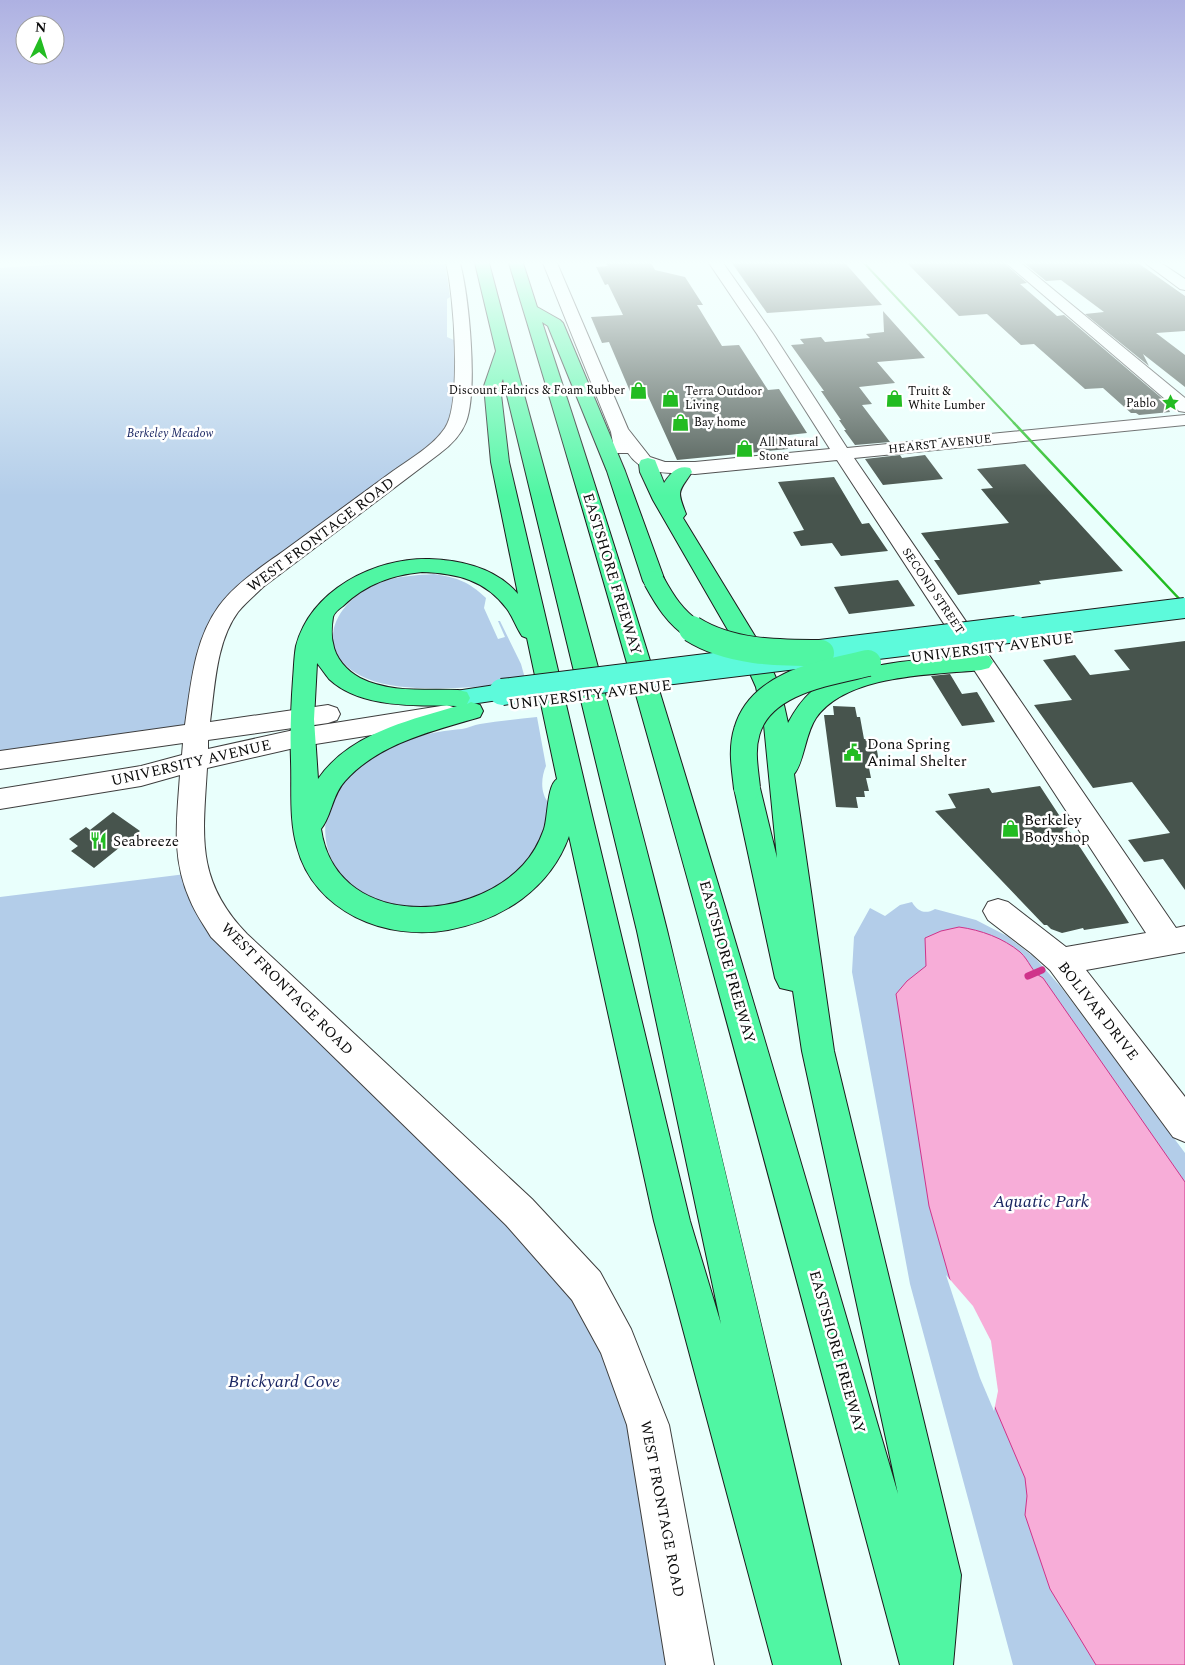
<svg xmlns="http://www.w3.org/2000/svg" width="1185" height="1665" viewBox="0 0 1185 1665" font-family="Spectral,serif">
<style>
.green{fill:#b3cde9}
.water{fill:#f7add8;stroke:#cf338a}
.pier{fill:#e9fffc}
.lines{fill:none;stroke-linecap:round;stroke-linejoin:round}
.stream{stroke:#cf338a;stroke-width:7}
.building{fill:#47544d}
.minor-casing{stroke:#3e3e3e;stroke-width:2}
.major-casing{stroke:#1c1c1c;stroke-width:2}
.highway-casing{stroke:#1c1c1c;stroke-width:2}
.minor{fill:#fff;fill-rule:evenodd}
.major{fill:#5dfadb;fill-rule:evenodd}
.highway{fill:#50f6a3;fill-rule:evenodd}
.rail-far1{stroke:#23bc22;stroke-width:2}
.rail{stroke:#23bc22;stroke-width:2.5}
.major-bridge-far1-casing{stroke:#1c1c1c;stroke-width:22;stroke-linecap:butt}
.major-bridge-casing{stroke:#1c1c1c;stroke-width:28;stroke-linecap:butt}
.highway-bridge-far1-casing{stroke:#1c1c1c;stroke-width:22;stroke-linecap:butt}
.highway-bridge-casing{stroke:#1c1c1c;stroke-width:28;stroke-linecap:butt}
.major-bridge-far1{stroke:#5dfadb;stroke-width:20}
.major-bridge{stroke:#5dfadb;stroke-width:26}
.highway-bridge-far1{stroke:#50f6a3;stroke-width:20}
.highway-bridge{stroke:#50f6a3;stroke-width:26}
.labels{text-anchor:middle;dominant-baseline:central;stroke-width:5;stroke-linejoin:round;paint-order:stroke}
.far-poi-label{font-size:12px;fill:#0b0b0b;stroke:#fff;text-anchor:start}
.far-park-label{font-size:12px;font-style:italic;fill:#1b2763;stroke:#fff}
.far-street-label{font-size:12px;fill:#0b0b0b;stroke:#fff}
.street-label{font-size:15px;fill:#0b0b0b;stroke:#fff}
.poi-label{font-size:15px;fill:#0b0b0b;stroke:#fff;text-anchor:start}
.near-park-label{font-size:18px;font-style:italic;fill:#1b2763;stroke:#fff}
</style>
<rect width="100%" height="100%" fill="#e9fffc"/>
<!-- green -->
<g class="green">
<polygon points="79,263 445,263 450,297 447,299 447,337 456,341 455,410 444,434 234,602 196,733 0,752 0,268"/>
<path d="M434 574C458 578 468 581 486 598L484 608 498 639 505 637 498 621H500L521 664 526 682C485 687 406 695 368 679 309 654 332 600 382 582 398 576 417 575 434 574Z"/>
<path d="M537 717 546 766C541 777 540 794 549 803 546 841 525 874 490 890 463 902 433 910 402 906 320 893 298 813 364 761 390 741 433 731 462 729 468 728 474 725 480 724 499 721 518 719 537 717Z"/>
<polygon points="194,873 198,886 519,1212 617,1343 690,1665 0,1665 0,897"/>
<path d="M912 902C917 911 925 915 935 909L976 920 1007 936 1035 958 1061 987 1185 1153V1665H1013L910 1284 852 972 854 937 870 908 885 916 900 905Z"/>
</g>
<!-- water -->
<path class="water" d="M959 927C981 930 1003 938 1020 952 1030 961 1031 972 1043 978L1185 1182V1665H1096L1050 1589 1025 1515 1027 1496 1025 1478 982 1377 952 1287 929 1206 896 994 907 981 926 966 925 938 941 931Z"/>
<!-- pier -->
<polygon class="pier" points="946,1275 973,1306 991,1341 998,1391 994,1411 980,1378"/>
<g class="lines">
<!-- stream -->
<polyline class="stream" points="1028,976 1042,970"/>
</g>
<!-- building -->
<g class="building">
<polygon points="606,263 651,263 655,270 685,277 703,305 697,305 722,346 739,345 768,390 779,389 807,433 779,436 788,449 677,460 647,394 632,396 609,342 602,343 591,317 623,315 608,284 605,285 596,267 608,266"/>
<polygon points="732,263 845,263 882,305 767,313"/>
<polygon points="907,263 1004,263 1027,283 1020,284 1057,316 1064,315 1165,401 1170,412 1139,415 1136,413 1131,413 1103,388 1085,389 1034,344 1021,345 987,314 959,316"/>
<polygon points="1024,263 1138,263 1185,296 1185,331 1156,333 1185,355 1185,387 1143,354 1149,366 1085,314 1104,312 1061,280 1046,281"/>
<polygon points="883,311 925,358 877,362 895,383 859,387 872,404 862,405 890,442 855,445 844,430 846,430 839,420 841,420 821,391 824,391 791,345 804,344 800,339 821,337 825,342 870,338 866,334 884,332"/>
<polygon points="900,455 902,458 925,455 943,479 883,485 865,459"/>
<polygon points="1025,464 1123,571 1039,581 1041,584 958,595 934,560 940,560 921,533 1009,523 981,489 993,488 977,469"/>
<polygon points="834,477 862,524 869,523 888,551 841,556 832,543 801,546 793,532 804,530 778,482"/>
<polygon points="898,580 915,606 849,614 834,587"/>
<polygon points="1185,641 1185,890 1163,859 1144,862 1128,840 1170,833 1132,782 1093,788 1034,705 1072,700 1043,660 1075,655 1090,675 1130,670 1114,650"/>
<polygon points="950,674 962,694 977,692 995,722 962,726 931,676"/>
<polygon points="833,706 855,707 857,717 860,717 864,739 875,739 880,768 869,768 871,778 866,778 869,791 864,791 865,797 856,797 858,808 836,807 824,715 834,715"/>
<polygon points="1040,786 1110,893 1129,923 1084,930 1083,928 1062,933 1051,929 1047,925 1044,925 935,811 956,808 948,794 989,788 992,793"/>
<polygon points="113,812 140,831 94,868 71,851 78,846 69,839 86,827 90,830"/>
</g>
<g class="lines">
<defs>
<g id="minor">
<path d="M446 263H460C469 297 478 390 466 422 461 435 450 446 439 454L263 587C255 595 245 603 238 612 216 642 215 686 210 722L328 705 337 708 340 714 337 720 328 723 208 740V749L303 728 447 705 456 708 459 714 456 720 447 723 303 746 207 768C203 836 195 880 247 934L532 1199 600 1272 631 1329 669 1425 714 1665H666L627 1425 601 1353 572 1300 506 1225 211 937C204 925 195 913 190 900 171 858 177 819 180 775L141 786 0 809V789L141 766 182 755 183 743 0 769V751L185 725C191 685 194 640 219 606 236 583 263 566 285 550 321 524 357 497 393 471 410 459 433 446 445 428 462 403 454 294 446 263Z"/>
<path d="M543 263H557L628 429 650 457 665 462H695L830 449 757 334 709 263H723L773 334 847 448 1185 415V425L854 458 1176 928 1185 926V952L1086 970 1185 1097V1142L1173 1137 1050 970 1031 953 988 920 983 911 988 902 998 899 1008 902 1066 947 1146 933 837 460 695 474C670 472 644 477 628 453H617L614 449 611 432Z"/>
<polygon points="1006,263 1021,263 1185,398 1185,412 1179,411"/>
<polygon points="1145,263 1161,263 1185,279 1185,290 1180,289"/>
</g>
<polygon id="major" points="502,684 511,686 514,692 511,698 458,706 449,704 446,698 449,692"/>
<g id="highway">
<path d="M475 263H489C547 485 611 707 667 930 727 1174 783 1420 841 1665H773L654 1221 569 836C550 889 502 920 448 930 386 941 314 912 297 847 289 819 292 790 291 761 290 733 291 707 293 679 294 668 294 657 296 646 311 590 374 558 429 559 461 560 496 568 518 594L491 462 484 386 496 351ZM503 379 637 931 721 1324 690 1221 592 815 509 462 500 386ZM422 572C456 573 486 580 507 609 513 617 516 627 522 636L527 638 557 779C547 785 548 817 544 829 539 843 533 854 523 865 467 925 335 927 321 829 332 815 332 795 345 781 379 743 433 731 480 717L483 711 480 705 471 702 467 704 470 698 467 692 458 690C427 689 389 693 360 678 347 671 335 658 333 643 331 636 332 623 333 617 334 613 340 608 343 606 366 584 392 575 422 572ZM317 663C321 668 325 674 329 679 361 709 416 705 457 706 407 721 349 734 318 779L314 719Z"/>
<path d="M509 263H523L537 307 560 320 563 323 625 471 665 581 662 586 654 588 646 586 643 581 607 471 548 326 542 322C670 710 783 1102 898 1494L802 1051 793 991 780 988 775 978 734 788 738 781 747 778 756 781 760 788 777 858 764 725 756 687 740 651 653 500 640 472 639 464 641 460 648 458 655 460 664 483C671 473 677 465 690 468L692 472C679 492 676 489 686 514L683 518 764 651 780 687 788 723C794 712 801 701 811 692 848 661 934 659 981 654L989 656 993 662 989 668 981 670C932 675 847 674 816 718 805 734 804 763 794 774L834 1051 961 1575 953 1665H900C774 1197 651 726 509 263Z"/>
</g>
</defs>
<!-- minor casing -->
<use href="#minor" class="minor-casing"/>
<!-- major casing -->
<use href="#major" class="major-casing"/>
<!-- highway casing -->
<use href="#highway" class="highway-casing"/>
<!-- minor -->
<use href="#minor" class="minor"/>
<!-- major -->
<use href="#major" class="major"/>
<!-- highway -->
<use href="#highway" class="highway"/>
<!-- rail-far1 -->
<polyline class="rail-far1" points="864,263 1015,424"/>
<!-- rail -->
<polyline class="rail" points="1014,423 1185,605"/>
<defs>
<polyline id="major-bridge-far1" points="1006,630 1185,608"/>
<polyline id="major-bridge" points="502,692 1016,629"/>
<path id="highway-bridge-far1" d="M654 581C665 601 675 617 694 630"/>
<g id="highway-bridge">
<path d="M692 629C730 653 778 653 821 653"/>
<path d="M747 788C745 769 741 750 747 731 761 682 826 673 868 663"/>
</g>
</defs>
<!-- major-bridge-far1 casing -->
<use href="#major-bridge-far1" class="major-bridge-far1-casing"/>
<!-- major-bridge casing -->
<use href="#major-bridge" class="major-bridge-casing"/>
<!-- highway-bridge-far1 casing -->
<use href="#highway-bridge-far1" class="highway-bridge-far1-casing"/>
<!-- highway-bridge casing -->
<use href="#highway-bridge" class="highway-bridge-casing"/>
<!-- major-bridge-far1 -->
<use href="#major-bridge-far1" class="major-bridge-far1"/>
<!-- major-bridge -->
<use href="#major-bridge" class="major-bridge"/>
<!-- highway-bridge-far1 -->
<use href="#highway-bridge-far1" class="highway-bridge-far1"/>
<!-- highway-bridge -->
<use href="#highway-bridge" class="highway-bridge"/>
</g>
<!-- sky -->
<linearGradient id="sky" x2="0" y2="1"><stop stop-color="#aeb1e2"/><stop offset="0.53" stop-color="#f5fffe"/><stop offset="1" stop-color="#f5fffe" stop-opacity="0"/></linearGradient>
<rect width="1185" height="496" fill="url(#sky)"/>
<!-- icons -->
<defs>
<symbol id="shop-bare" viewBox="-9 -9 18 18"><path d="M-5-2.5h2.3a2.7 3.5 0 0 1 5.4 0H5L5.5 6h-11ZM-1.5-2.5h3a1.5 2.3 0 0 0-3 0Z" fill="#23bc22" stroke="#fff" stroke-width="2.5" paint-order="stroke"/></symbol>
<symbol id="sight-bare" viewBox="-9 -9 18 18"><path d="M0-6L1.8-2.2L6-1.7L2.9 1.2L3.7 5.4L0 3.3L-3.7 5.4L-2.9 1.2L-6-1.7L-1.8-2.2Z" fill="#23bc22" stroke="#fff" stroke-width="2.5" paint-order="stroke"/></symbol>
<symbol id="civic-bare" viewBox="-9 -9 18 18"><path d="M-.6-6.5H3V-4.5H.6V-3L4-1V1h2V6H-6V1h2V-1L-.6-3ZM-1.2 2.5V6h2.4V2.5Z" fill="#23bc22" stroke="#fff" stroke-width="2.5" paint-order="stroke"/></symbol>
<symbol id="restaurant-bare" viewBox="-9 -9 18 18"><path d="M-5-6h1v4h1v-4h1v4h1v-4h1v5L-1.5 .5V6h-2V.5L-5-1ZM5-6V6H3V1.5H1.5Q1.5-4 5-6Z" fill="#23bc22" stroke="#fff" stroke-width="2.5" paint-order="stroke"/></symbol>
</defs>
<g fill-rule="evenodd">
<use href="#shop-bare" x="626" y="378" width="25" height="25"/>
<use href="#shop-bare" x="658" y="386" width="25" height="25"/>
<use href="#shop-bare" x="882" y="386" width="25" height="25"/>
<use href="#sight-bare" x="1158" y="390" width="25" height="25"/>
<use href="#shop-bare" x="668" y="410" width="25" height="25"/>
<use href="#shop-bare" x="732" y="436" width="25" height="25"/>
<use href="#civic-bare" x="840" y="740" width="25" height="25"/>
<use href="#shop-bare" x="998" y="816" width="25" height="25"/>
<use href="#restaurant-bare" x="86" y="828" width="25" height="25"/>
</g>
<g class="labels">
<!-- far-poi labels -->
<g class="far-poi-label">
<text x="625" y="390" text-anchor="end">Discount Fabrics &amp; Foam Rubber</text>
<text x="685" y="391">Terra Outdoor<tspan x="685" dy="14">Living</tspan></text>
<text x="908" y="391">Truitt &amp;<tspan x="908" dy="14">White Lumber</tspan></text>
<text x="1156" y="403" text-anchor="end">Pablo</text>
<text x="694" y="422">Bay home</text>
<text x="759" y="442">All Natural<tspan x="759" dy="14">Stone</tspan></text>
</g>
<!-- far-park labels -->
<g class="far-park-label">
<text x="170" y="433">Berkeley Meadow</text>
</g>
<!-- far-street labels -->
<g class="far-street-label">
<text transform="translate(940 444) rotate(-6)">HEARST AVENUE</text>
<text transform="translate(933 591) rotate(56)">SECOND STREET</text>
</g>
<!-- street labels -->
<g class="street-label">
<text transform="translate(321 535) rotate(-37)">WEST FRONTAGE ROAD</text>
<text transform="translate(612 574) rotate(73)">EASTSHORE FREEWAY</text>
<text transform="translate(992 648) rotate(-7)">UNIVERSITY AVENUE</text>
<text transform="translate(590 695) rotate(-7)">UNIVERSITY AVENUE</text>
<text transform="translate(191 763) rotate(-13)">UNIVERSITY AVENUE</text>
<text transform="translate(727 962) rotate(74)">EASTSHORE FREEWAY</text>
<text transform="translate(287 989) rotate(45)">WEST FRONTAGE ROAD</text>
<text transform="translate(1098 1011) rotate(52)">BOLIVAR DRIVE</text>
<text transform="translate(837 1352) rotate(74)">EASTSHORE FREEWAY</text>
<text transform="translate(662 1509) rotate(79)">WEST FRONTAGE ROAD</text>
</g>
<!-- poi labels -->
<g class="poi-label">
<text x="867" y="744">Dona Spring<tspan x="867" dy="17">Animal Shelter</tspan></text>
<text x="1024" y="820">Berkeley<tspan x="1024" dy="17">Bodyshop</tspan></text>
<text x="113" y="841">Seabreeze</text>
</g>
<!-- near-park labels -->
<g class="near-park-label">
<text x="1041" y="1201">Aquatic Park</text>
<text x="284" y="1381">Brickyard Cove</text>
</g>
</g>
<!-- north arrow -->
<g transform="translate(40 40) rotate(4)"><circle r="24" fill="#ffffff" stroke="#9d9d9d"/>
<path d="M0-4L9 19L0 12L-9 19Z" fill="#23bc22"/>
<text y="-8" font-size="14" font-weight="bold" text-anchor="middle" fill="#0b0b0b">N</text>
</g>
</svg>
